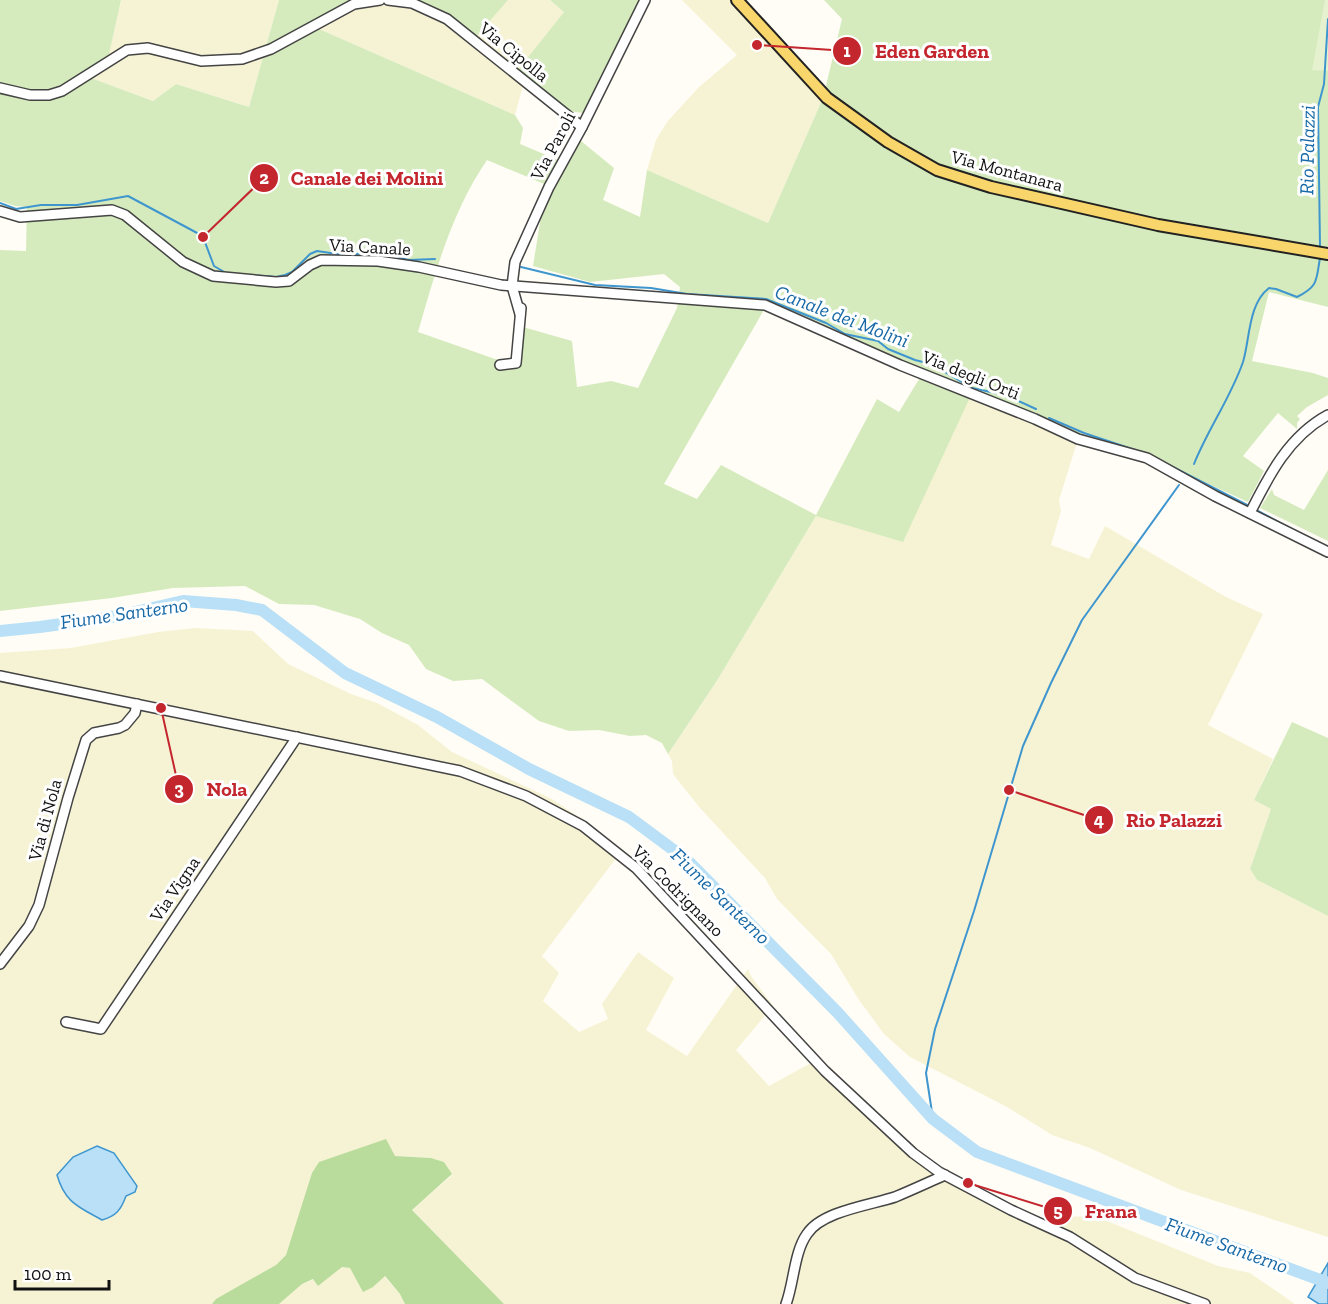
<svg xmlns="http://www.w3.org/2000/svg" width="1328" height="1304" viewBox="0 0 1328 1304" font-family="'Zilla Slab',serif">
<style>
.farmland{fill:#f6f3d4}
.green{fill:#d5ebbd;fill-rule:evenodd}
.forest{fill:#b9dc9c}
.pitch{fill:#e6f2cf}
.water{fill:#b9e0f7;stroke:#3f96cf;stroke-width:1.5}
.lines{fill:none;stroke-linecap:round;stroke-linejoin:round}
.stream{stroke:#3f96cf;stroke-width:2}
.river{stroke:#b9e0f7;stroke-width:12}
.minor-casing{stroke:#444;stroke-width:12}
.major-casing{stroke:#222;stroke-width:14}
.minor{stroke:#fff;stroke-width:9}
.major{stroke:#f9d66b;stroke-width:10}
.labels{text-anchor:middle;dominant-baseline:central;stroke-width:6;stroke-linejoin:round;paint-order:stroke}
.street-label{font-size:18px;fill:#111;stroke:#fff}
.water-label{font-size:20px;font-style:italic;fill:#1768a6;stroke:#fff}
.leader{fill:none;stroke:#c4262e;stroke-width:2}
.callout-dot{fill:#c4262e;stroke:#fff;stroke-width:2}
.mark-label{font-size:18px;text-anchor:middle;font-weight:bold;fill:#fff}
.callout-label{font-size:20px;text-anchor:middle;font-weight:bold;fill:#c4262e;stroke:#fff;stroke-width:6;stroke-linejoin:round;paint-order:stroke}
</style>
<rect width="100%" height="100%" fill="#fffdf5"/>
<!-- farmland -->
<g class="farmland">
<polygon points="121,0 279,0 249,107 176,84 153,101 91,78 108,58"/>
<polygon points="374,0 413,2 473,39 508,0 550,0 564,12 519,70 525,78 515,115 319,29 349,8"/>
<polygon points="682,0 730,0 823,98 768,223 647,170 656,140 667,122 699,87 737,55"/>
<polygon points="972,393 1078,439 1059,500 1061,511 1051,545 1089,559 1105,526 1226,597 1263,614 1208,725 1273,759 1254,800 1271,809 1250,869 1257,880 1328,916 1328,1237 1181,1190 1090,1148 1052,1135 1007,1107 910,1057 884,1034 859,1000 831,954 777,899 765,878 700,808 673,774 672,761 668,754 718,679 816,516"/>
<polygon points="196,628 253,631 288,664 351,694 377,703 418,725 452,752 552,799 583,820 620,853 542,956 559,973 543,1001 579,1032 608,1019 602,1004 638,952 674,978 646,1030 687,1056 748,969 751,976 773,1006 736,1050 769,1086 820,1058 920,1155 947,1173 1040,1220 1057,1216 1097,1217 1218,1266 1250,1273 1295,1304 504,1304 412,1210 452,1175 444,1162 430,1158 395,1156 299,1217 286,1255 276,1265 212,1304 0,1304 0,653 71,648 158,632"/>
<polygon points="334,1266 350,1268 356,1277 373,1287 384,1276 400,1294 405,1304 279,1304 302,1284 317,1278"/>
</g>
<!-- green -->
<g class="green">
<path d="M0 0H121L108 59 91 78 153 101 176 84 249 107 279 0H374L349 8 319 29 515 115 523 128 520 144 565 163 581 141 614 168 603 200 640 217 647 170 768 223 823 98 842 19 824 0H1328V307L1269 292 1252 361 1313 373 1328 378V395L1307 407 1297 416 1300 419 1297 423V429L1278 413 1243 456 1264 471 1248 502 1156 460 1078 439 972 393 903 542 816 516 718 679 668 754 662 743 646 735 630 736 599 730 569 731 539 721 482 679 453 681 426 669 409 645 382 633 360 619 314 605 279 604 245 586 173 588 112 598 0 611V250L26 251 27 207 15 206 0 201ZM487 160 549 186 542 210 533 266 590 282 664 274 680 287 677 308 638 388 611 381 577 387 572 341 523 327 518 361 495 359 418 332C435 273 452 211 487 160ZM769 301 805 316 847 337 924 371 899 412 877 399 816 515 721 465 697 499 664 484Z"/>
<polygon points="399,0 508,0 474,39 450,19"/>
<polygon points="550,0 641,0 583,113 568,111 525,78 518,70 564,12"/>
<polygon points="1328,470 1328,541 1260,508 1272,489 1274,495 1304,510"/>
<polygon points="1292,722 1328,738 1328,916 1257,880 1250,869 1271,809 1254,800"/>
</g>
<!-- forest -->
<polygon class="forest" points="386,1139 395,1156 431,1158 444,1162 452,1174 412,1210 504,1304 405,1304 400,1294 385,1276 373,1287 363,1292 350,1268 342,1267 318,1286 313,1279 302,1284 279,1304 212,1304 216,1299 276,1265 286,1255 312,1173 319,1162"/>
<!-- pitch -->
<polygon class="pitch" points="1325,0 1328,0 1328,71 1312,70"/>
<!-- water -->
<g class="water">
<path d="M97 1146 114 1153 137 1186 135 1192 126 1196C121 1210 116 1216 102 1220 79 1207 65 1203 57 1175L73 1157Z"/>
<polygon points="1328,1263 1328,1304 1319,1304 1308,1297"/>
</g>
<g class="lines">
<!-- stream -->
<g class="stream">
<polyline points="0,203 16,209 41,205 77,205 128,196 199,234 203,237 214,266 226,273"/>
<polyline points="1320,246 1318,107 1324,84 1328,19"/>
<polyline points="521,267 595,285 651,288 687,294 766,299 826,323 845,334 878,341 888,349 915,360 931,364 972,388 1005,395 1036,409"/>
<polyline points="252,275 276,277 285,275 292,272 310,254 317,251 344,255 379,252 409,260 435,259"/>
<polyline points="1049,418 1084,433 1147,454"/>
<polyline points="1165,463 1251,507"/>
<path d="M1194 464C1208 429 1231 397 1243 362 1250 339 1248 304 1269 288L1276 289 1297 297C1319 286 1316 280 1320 258"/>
<polyline points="1256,510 1288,527"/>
<polyline points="933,1119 926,1073 935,1029 974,911 1023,746 1051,683 1082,620 1179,485"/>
</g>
<!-- river -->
<polyline class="river" points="0,631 40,627 118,616 183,601 236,605 262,610 345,673 437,717 529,769 629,817 687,860 838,1013 933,1119 977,1152 1328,1283"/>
<defs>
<g id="minor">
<polyline points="388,0 412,3 447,19 582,127"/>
<polyline points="0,88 30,95 49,95 62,91 127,50 148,48 201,61 242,59 271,49 354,4 380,0"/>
<polyline points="0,211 20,217 112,210 125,215 183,262 213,276 276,282 289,281 310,265 321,260 378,261 419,267 501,285 765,305 900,365 1035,419 1078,439 1147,458 1215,496 1328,552"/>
<polyline points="520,314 512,286 515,262 549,187 582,127 645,0"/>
<polyline points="500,365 516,363 521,308"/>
<path d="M1250 513C1269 475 1289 436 1328 415"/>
<polyline points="0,676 460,771 526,796 583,826 636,868 825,1071 913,1153 939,1172 1011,1210 1070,1237 1135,1278 1205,1304"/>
<polyline points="0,964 29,926 39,905 68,798 86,740 94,733 119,728 125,725 135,713 137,704"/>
<polyline points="66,1022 101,1029 297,737"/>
<path d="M786 1304C794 1283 794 1252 807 1234 822 1211 871 1205 895 1197 912 1190 929 1182 945 1175"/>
</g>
<polyline id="major" points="737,0 827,98 888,142 937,170 991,187 1158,225 1328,254"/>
</defs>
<!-- minor casing -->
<use href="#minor" class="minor-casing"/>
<!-- major casing -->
<use href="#major" class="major-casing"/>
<!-- minor -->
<use href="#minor" class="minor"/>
<!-- major -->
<use href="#major" class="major"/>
</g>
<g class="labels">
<!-- street labels -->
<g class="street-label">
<text transform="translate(514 52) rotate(39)">Via Cipolla</text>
<text transform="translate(553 146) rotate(-62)">Via Paroli</text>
<text transform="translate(1007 171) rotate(15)">Via Montanara</text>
<text transform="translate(370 247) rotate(3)">Via Canale</text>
<text transform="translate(971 375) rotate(22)">Via degli Orti</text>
<text transform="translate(45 820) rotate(-75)">Via di Nola</text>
<text transform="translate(175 889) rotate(-56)">Via Vigna</text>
<text transform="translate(678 891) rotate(45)">Via Codrignano</text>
</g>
<!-- water labels -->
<g class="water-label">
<text transform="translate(1307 150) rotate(-89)">Rio Palazzi</text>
<text transform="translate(842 316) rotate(21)">Canale dei Molini</text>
<text transform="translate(124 613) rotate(-8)">Fiume Santerno</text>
<text transform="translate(721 896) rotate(44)">Fiume Santerno</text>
<text transform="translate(1227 1245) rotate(20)">Fiume Santerno</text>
</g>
</g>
<!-- callouts -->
<path class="leader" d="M757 45L847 51M203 237L264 178M161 708L179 789M1009 790L1099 820M968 1183L1058 1211"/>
<g class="callout-dot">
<circle cx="757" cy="45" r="6"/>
<circle cx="203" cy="237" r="6"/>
<circle cx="161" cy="708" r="6"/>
<circle cx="1009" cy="790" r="6"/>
<circle cx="968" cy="1183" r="6"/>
<circle cx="847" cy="51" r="15"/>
<circle cx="264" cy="178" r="15"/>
<circle cx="179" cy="789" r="15"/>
<circle cx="1099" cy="820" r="15"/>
<circle cx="1058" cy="1211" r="15"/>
</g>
<g class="mark-label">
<text x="847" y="57">1</text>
<text x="264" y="184">2</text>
<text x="179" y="795">3</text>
<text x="1099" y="826">4</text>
<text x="1058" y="1217">5</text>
</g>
<g class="callout-label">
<text x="932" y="58">Eden Garden</text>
<text x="367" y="185">Canale dei Molini</text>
<text x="227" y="796">Nola</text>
<text x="1174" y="827">Rio Palazzi</text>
<text x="1111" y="1218">Frana</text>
</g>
<!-- scale -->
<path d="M15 1280v9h94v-9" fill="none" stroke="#111111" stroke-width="3"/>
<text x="24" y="1280" font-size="18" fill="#111111" stroke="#ffffff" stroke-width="4.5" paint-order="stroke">100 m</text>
</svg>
